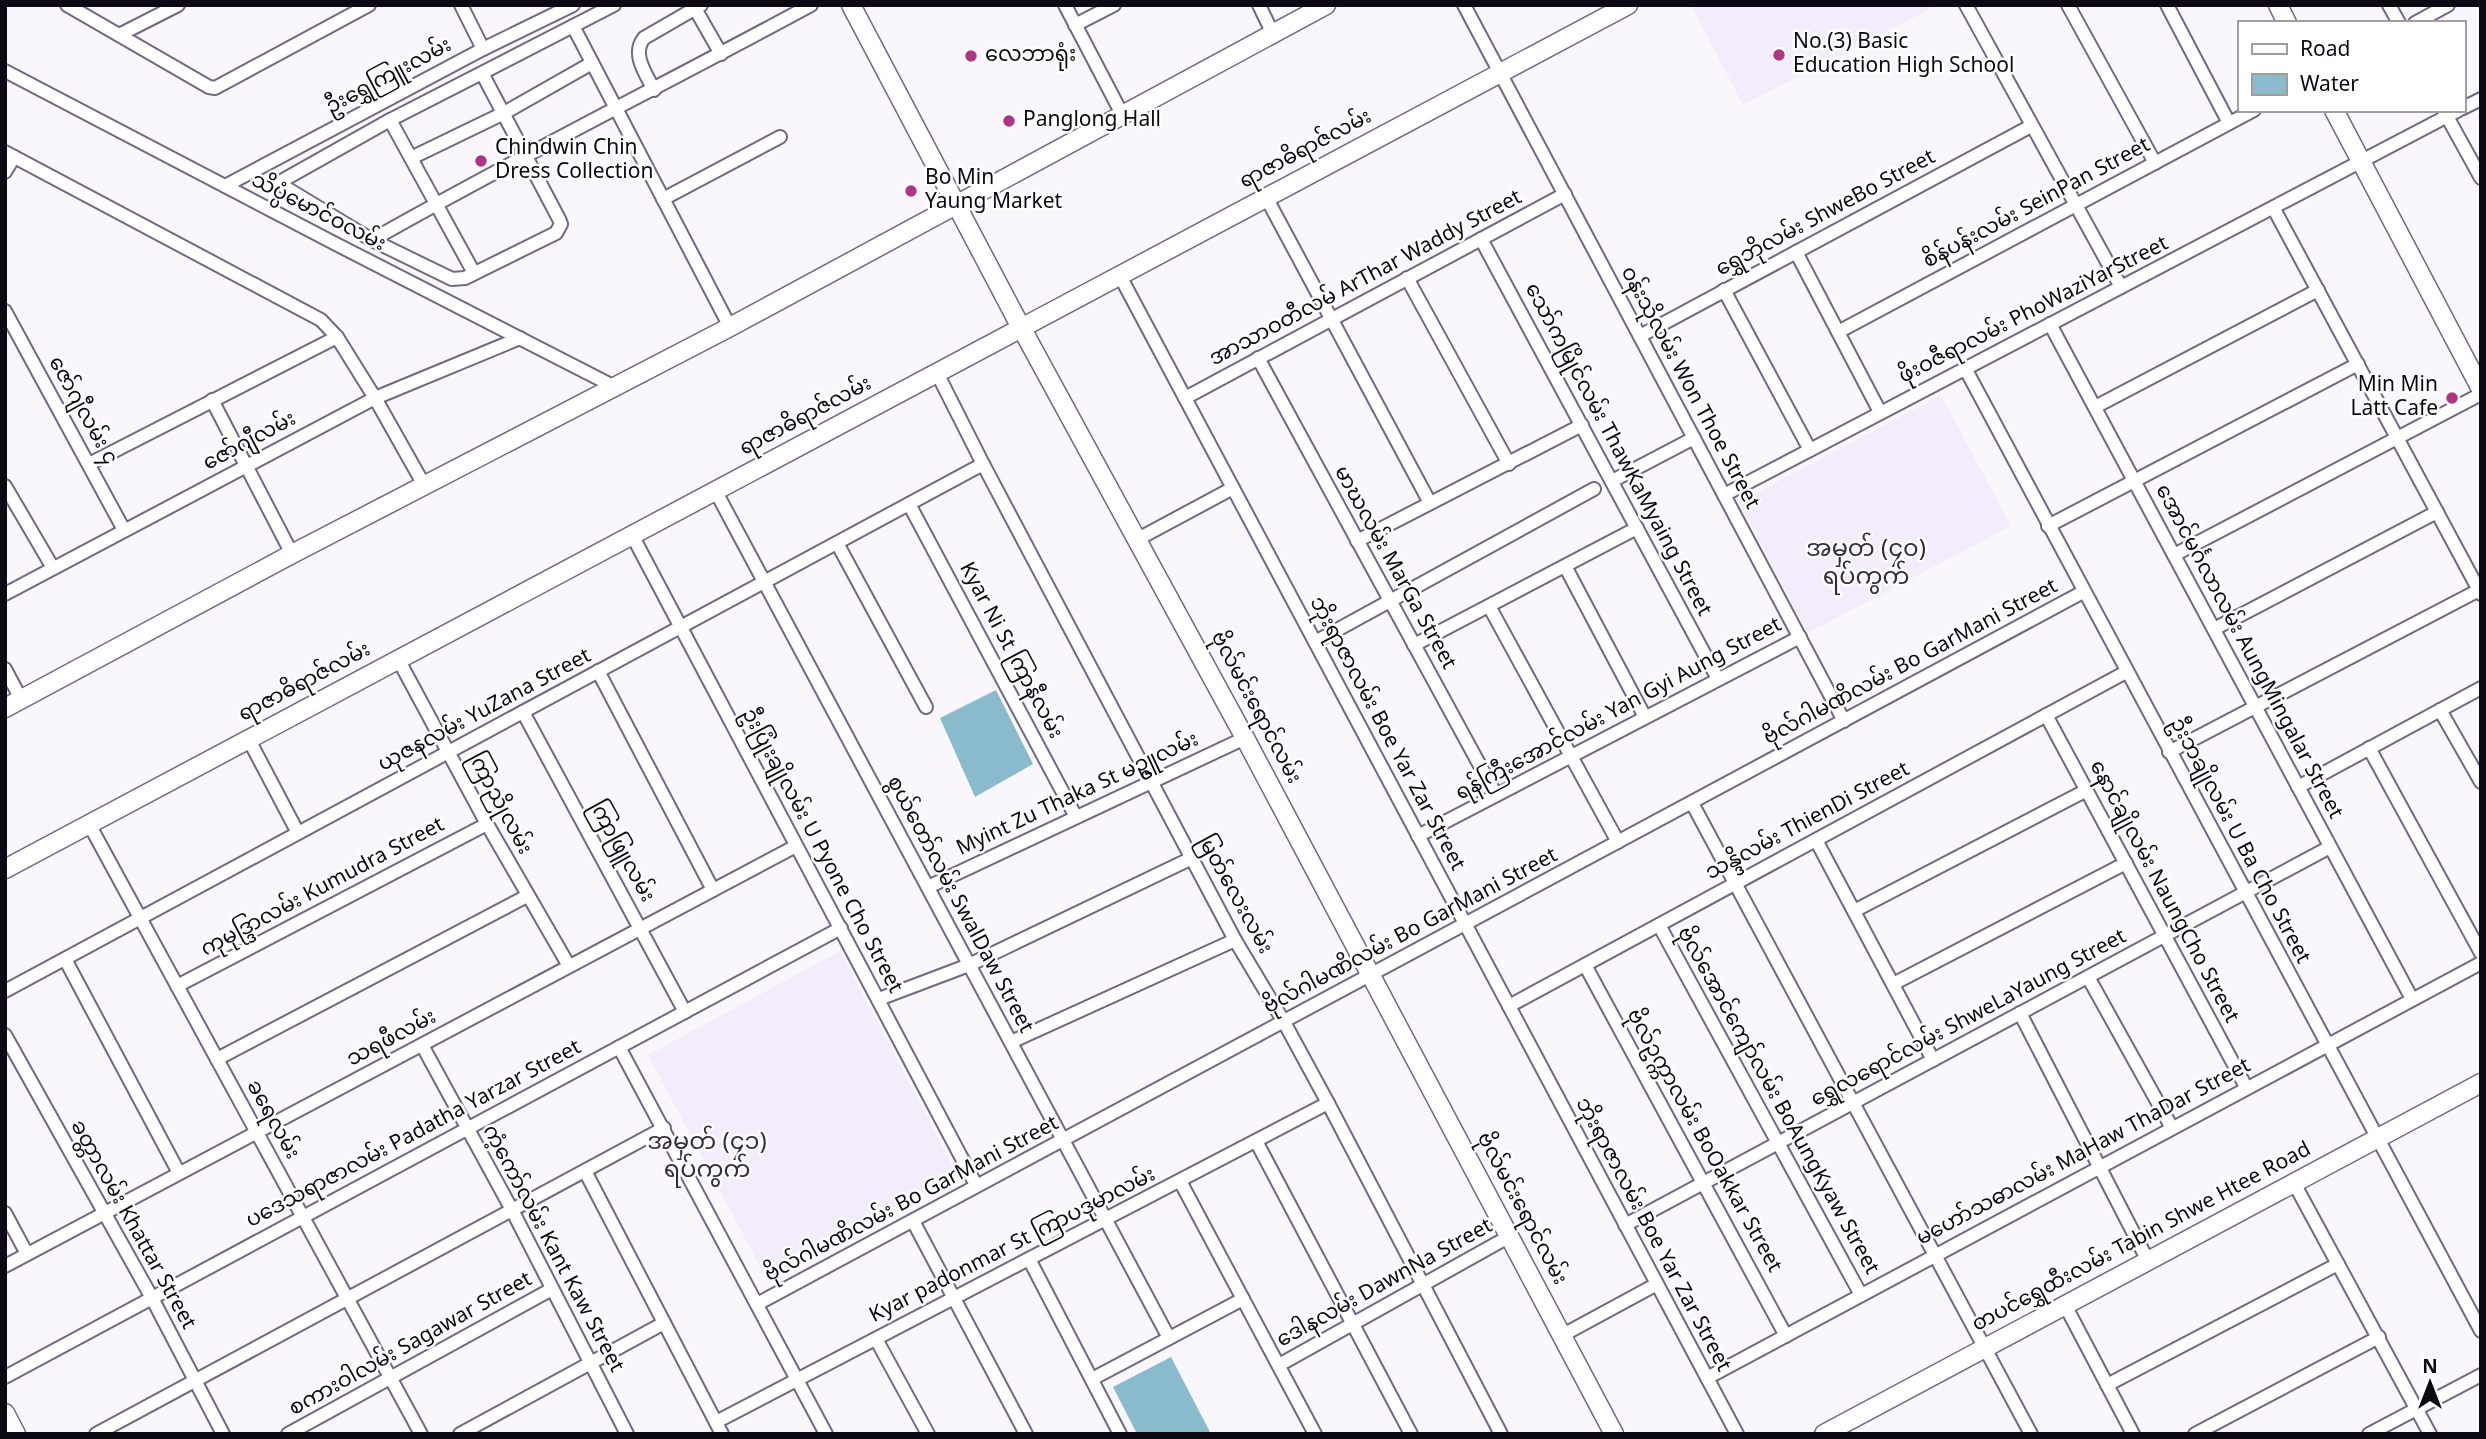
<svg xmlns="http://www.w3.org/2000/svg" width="2486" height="1439" viewBox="0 0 2486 1439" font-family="Georgia,'Noto Sans Myanmar',serif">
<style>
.built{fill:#f3edfb}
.water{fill:#89bbcc}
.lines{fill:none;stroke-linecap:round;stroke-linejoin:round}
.street-casing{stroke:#736881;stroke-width:16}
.secondary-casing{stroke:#736881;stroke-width:21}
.street{stroke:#fff;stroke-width:12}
.secondary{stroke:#fff;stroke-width:18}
.poi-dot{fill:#b03485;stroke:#fff;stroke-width:2.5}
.labels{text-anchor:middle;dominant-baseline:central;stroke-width:5;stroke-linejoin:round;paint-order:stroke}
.poi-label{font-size:21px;fill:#0d0912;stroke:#fff;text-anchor:start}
.street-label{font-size:21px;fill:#0d0912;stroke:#fff}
.quarter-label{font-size:24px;fill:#352b41;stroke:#fff}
</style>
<rect width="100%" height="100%" fill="#f9f6fc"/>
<!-- built -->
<g class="built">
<polygon points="1691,5 1938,5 1743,105"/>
<polygon points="1941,395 2011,526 1808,633 1739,502"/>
<polygon points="840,951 957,1174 764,1274 648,1055"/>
</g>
<!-- water -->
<g class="water">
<polygon points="996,690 1033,764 975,797 940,718"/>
<polygon points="1171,1357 1211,1434 1137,1434 1113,1387"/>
</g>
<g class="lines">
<defs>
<g id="street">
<polyline points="67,5 209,87 215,88 369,5"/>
<polyline points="461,5 483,49"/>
<polyline points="693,5 721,54"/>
<polyline points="1065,5 1123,116"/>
<polyline points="1259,5 1273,34"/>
<polyline points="1464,5 1844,721"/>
<polyline points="1966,5 2121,287"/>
<polyline points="2068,5 2155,163"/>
<polyline points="2167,5 2229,123"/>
<polyline points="2389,5 2399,23"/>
<polyline points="2415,23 2448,5"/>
<polyline points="1075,25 1114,5"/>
<polyline points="573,26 730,327"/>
<polyline points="119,35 178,5"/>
<polyline points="5,71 332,242 615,387"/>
<polyline points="482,73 559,219 561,224 556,233 465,278 452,279 372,240 278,183 390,120 614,5"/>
<path d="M654 90C646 74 631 54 644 38L701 5"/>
<polyline points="2463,108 2481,99"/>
<polyline points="2444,111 2481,178"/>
<polyline points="390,120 474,273"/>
<polyline points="5,152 321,320 337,337 375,398 424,485"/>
<polyline points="411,158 504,113 592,63"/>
<polyline points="5,172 14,157"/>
<polyline points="225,186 483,49 573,5"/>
<polyline points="1266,197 1430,503"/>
<polyline points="663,199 780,137"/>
<polyline points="2274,209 2481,594"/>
<polyline points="1481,239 1718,679"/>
<path d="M372 240C516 158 665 84 811 5"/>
<polyline points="1796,252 1880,412"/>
<polyline points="1120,276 1737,1434"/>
<polyline points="1407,278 1509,464"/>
<polyline points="1724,290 1810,450"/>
<polyline points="5,311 124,530"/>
<polyline points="2050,324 2412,999"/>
<polyline points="1838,332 2254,110"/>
<polyline points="1640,336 2031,126"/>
<polyline points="1258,358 1496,795"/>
<polyline points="1965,368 2481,1331"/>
<polyline points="937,373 983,464 1235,940 1284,1022 1328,1103 1501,1434"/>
<polyline points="1185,398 1565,194"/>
<polyline points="212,400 292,554"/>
<polyline points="2095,407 2318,290"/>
<polyline points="89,464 337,337"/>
<polyline points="1612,481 1694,438"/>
<polyline points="5,486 53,568"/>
<polyline points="715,490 1169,1338"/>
<polyline points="1724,495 2459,110"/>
<polyline points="909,504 1076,817"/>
<polyline points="2048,526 2358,364"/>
<polyline points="632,535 976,1185"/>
<polyline points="1138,539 1233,488"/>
<polyline points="1357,541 1582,425"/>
<polyline points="837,543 926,707"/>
<polyline points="2174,555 2481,394"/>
<polyline points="1565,566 1645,717"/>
<polyline points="5,594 375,398 520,338"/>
<polyline points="1489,606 1618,842"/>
<polyline points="2214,629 2437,512"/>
<polyline points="1315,642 1594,489"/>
<polyline points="1414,645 1637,528"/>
<polyline points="398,659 487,824 569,966"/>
<polyline points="5,669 21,699"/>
<polyline points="598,671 713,890"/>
<polyline points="2440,710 2481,782"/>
<polyline points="523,712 685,1012"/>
<polyline points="2046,715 2246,1087"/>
<polyline points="248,738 298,833"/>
<polyline points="2369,748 2481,953"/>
<polyline points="2169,752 2481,589"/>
<polyline points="2298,787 2481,688"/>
<polyline points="1692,803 2031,1434"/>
<polyline points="89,824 421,1434"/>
<polyline points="1418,836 1800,637"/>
<polyline points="1816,840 1933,1060"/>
<polyline points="928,887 1245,738"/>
<polyline points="1854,911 2087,790"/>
<polyline points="1659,925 1861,1295"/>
<polyline points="65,959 179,1173"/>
<polyline points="1585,965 1786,1336"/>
<polyline points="2088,977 2172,1128"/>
<polyline points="1893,984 2126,863"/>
<polyline points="177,986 487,824"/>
<polyline points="5,991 983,464"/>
<polyline points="879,999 969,965 1192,858"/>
<polyline points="1509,1006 2126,672"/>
<polyline points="2020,1013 2148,1261"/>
<polyline points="5,1035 152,1298 223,1434"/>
<polyline points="1011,1042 1235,940"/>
<polyline points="422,1045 512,1210 627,1434"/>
<polyline points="619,1047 826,1434"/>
<polyline points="217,1059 527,896"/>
<polyline points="1256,1141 1411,1434"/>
<polyline points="585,1171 722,1434"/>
<polyline points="1180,1181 1315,1434"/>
<polyline points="2294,1183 2430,1434"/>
<polyline points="5,1213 27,1254"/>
<polyline points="913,1221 1026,1434"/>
<polyline points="1625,1225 2330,847"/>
<polyline points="1029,1259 1120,1434"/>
<polyline points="5,1266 796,846"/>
<polyline points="757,1304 2083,592"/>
<polyline points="2065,1305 2133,1434"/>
<polyline points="1561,1336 1657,1284"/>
<polyline points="876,1339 928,1434"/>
<polyline points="1279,1365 1510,1236"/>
<polyline points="5,1377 841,928"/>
<polyline points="1707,1378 2481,963"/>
<polyline points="1092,1379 1243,1299"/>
<polyline points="2107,1385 2338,1264"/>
<polyline points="716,1422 1328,1103"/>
<polyline points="96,1434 664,1128"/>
<polyline points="288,1434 552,1289"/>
<polyline points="460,1434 664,1323"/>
<polyline points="2195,1434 2379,1337"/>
<polyline points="2369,1434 2481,1375"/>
</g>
<g id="secondary">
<polyline points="851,5 1016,318 1245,738 1614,1434"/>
<polyline points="2278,5 2287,23"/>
<polyline points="2334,110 2481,389"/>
<polyline points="5,708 292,554 730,327 1326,5"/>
<polyline points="5,869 1628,5"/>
<polyline points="5,1413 16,1434"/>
<polyline points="1824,1434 2481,1083"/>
</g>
</defs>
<!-- street casing -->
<use href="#street" class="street-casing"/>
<!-- secondary casing -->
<use href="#secondary" class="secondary-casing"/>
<!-- street -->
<use href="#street" class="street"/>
<!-- secondary -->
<use href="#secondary" class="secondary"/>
</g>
<!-- markers -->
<g class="poi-dot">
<circle cx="1779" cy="55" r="7"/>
<circle cx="971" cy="56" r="7"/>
<circle cx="1009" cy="121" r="7"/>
<circle cx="481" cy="161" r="7"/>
<circle cx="911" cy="191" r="7"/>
<circle cx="2452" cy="398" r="7"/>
</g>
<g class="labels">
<!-- poi labels -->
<g class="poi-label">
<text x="1793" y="43">No.(3) Basic<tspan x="1793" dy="24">Education High School</tspan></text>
<text x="985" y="56">လေဘာရုံး</text>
<text x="1023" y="121">Panglong Hall</text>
<text x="495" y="149">Chindwin Chin<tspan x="495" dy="24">Dress Collection</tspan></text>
<text x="925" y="179">Bo Min<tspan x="925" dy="24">Yaung Market</tspan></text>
<text x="2438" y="386" text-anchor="end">Min Min<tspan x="2438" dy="24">Latt Cafe</tspan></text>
</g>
<!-- street labels -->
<g class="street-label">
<text transform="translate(389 77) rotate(-28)">ဦးရွှေကြူးလမ်း</text>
<text transform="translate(1306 150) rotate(-28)">ရာဇာဓိရာဇ်လမ်း</text>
<text transform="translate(2037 204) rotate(-28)">စိန်ပန်းလမ်း SeinPan Street</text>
<text transform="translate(318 213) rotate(27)">သိပ္ပံမောင်ဝလမ်း</text>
<text transform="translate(1826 214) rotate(-28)">ရွှေဘိုလမ်း ShweBo Street</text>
<text transform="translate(1366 279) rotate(-28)">အာသာဝတီလမ် ArThar Waddy Street</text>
<text transform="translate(2034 311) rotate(-27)">ဖိုးဝဇီရာလမ်း PhoWaziYarStreet</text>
<text transform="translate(1689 388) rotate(62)">ဝန်းသိုလမ်း Won Thoe Street</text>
<text transform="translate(82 411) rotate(61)">ဇော်ဂျီလမ်း ၄</text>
<text transform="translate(806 417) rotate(-28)">ရာဇာဓိရာဇ်လမ်း</text>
<text transform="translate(250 442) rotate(-28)">ဇော်ဂျီလမ်း</text>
<text transform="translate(1617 450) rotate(62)">သော်ကမြိုင်လမ်း ThawKaMyaing Street</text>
<text transform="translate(1394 568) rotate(61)">မာဃလမ်း MarGa Street</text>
<text transform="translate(1010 651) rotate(62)">Kyar Ni St ကြာနီလမ်း</text>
<text transform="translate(2248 652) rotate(62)">အောင်မင်္ဂလာလမ်း AungMingalar Street</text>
<text transform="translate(1911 663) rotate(-28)">ဗိုလ်ဂါမဏိလမ်း Bo GarMani Street</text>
<text transform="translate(305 683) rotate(-28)">ရာဇာဓိရာဇ်လမ်း</text>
<text transform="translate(1255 708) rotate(62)">ဗိုလ်မင်းရောင်လမ်း</text>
<text transform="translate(1619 710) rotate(-28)">ရန်ကြီးအောင်လမ်း Yan Gyi Aung Street</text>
<text transform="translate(485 711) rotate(-28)">ယုဇနလမ်း YuZana Street</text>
<text transform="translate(1386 734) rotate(62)">ဘိုးရာဇာလမ်း Boe Yar Zar Street</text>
<text transform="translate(1078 795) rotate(-25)">Myint Zu Thaka St မဥ္ဇူလမ်း</text>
<text transform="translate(499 804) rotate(62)">ကြာညိုလမ်း</text>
<text transform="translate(1808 822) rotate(-28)">သန္ဒိလမ်း ThienDi Street</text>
<text transform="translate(2239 841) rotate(62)">ဦးဘချိုလမ်း U Ba Cho Street</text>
<text transform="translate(821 851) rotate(62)">ဦးပြုံးချိုလမ်း U Pyone Cho Street</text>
<text transform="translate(621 852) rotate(61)">ကြာဖြူလမ်း</text>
<text transform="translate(323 888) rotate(-28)">ကုမုဒ္ဒြာလမ်း Kumudra Street</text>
<text transform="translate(2163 892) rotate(62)">နောင်ချိုလမ်း NaungCho Street</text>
<text transform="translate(1234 895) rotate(61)">မြတ်လေးလမ်း</text>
<text transform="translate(959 905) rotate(62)">စွယ်တော်လမ်း SwalDaw Street</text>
<text transform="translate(1411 932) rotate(-28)">ဗိုလ်ဂါမဏိလမ်း Bo GarMani Street</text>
<text transform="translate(1969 1019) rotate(-28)">ရွှေလရောင်လမ်း ShweLaYaung Street</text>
<text transform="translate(392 1039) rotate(-28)">သရဖီလမ်း</text>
<text transform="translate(1777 1101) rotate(61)">ဗိုလ်အောင်ကျော်လမ်း BoAungKyaw Street</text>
<text transform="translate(272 1120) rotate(61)">ခရေလမ်း</text>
<text transform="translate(414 1135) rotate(-28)">ပဒေသရာဇာလမ်း Padatha Yarzar Street</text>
<text transform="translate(1703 1141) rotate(61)">ဗိုလ်ဥက္ကာလမ်း BoOakkar Street</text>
<text transform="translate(2084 1153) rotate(-28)">မဟော်သဓာလမ်း MaHaw ThaDar Street</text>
<text transform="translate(912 1200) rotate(-28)">ဗိုလ်ဂါမဏိလမ်း Bo GarMani Street</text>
<text transform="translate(1521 1209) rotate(62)">ဗိုလ်မင်းရောင်လမ်း</text>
<text transform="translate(132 1225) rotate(61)">ခတ္တာလမ်း Khattar Street</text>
<text transform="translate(1652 1235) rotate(62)">ဘိုးရာဇာလမ်း Boe Yar Zar Street</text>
<text transform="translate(2142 1238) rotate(-28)">တပင်ရွှေထီးလမ်း Tabin Shwe Htee Road</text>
<text transform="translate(1013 1246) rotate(-27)">Kyar padonmar St ကြာပဒုမာလမ်း</text>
<text transform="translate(552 1249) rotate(62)">ကံ့ကော်လမ်း Kant Kaw Street</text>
<text transform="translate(1385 1284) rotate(-29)">ဒေါနလမ်း DawnNa Street</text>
<text transform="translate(411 1345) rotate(-29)">စကားဝါလမ်း Sagawar Street</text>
</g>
<!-- quarter labels -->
<g class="quarter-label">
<text x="1866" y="550">အမှတ် (၄၀)<tspan x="1866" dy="28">ရပ်ကွက်</tspan></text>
<text x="707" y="1143">အမှတ် (၄၁)<tspan x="707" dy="28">ရပ်ကွက်</tspan></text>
</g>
</g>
<!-- border -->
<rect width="2486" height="1439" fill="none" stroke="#0d0912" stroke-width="14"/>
<!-- legend -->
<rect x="2238" y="21" width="228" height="91" fill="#ffffff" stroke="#9e9da0" stroke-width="2"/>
<rect x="2252" y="44" width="35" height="10" fill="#ffffff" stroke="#9e9da0" stroke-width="2"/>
<text x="2300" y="56" font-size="21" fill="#0d0912">Road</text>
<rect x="2252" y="74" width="35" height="21" fill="#89bbcc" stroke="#9e9da0" stroke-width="2"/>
<text x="2300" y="91" font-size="21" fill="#0d0912">Water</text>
<!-- north arrow -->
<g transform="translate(2430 1383)" stroke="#ffffff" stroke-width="5" paint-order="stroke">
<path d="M0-5L12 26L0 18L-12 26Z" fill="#0d0912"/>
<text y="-10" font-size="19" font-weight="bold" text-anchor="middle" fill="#0d0912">N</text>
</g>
</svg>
